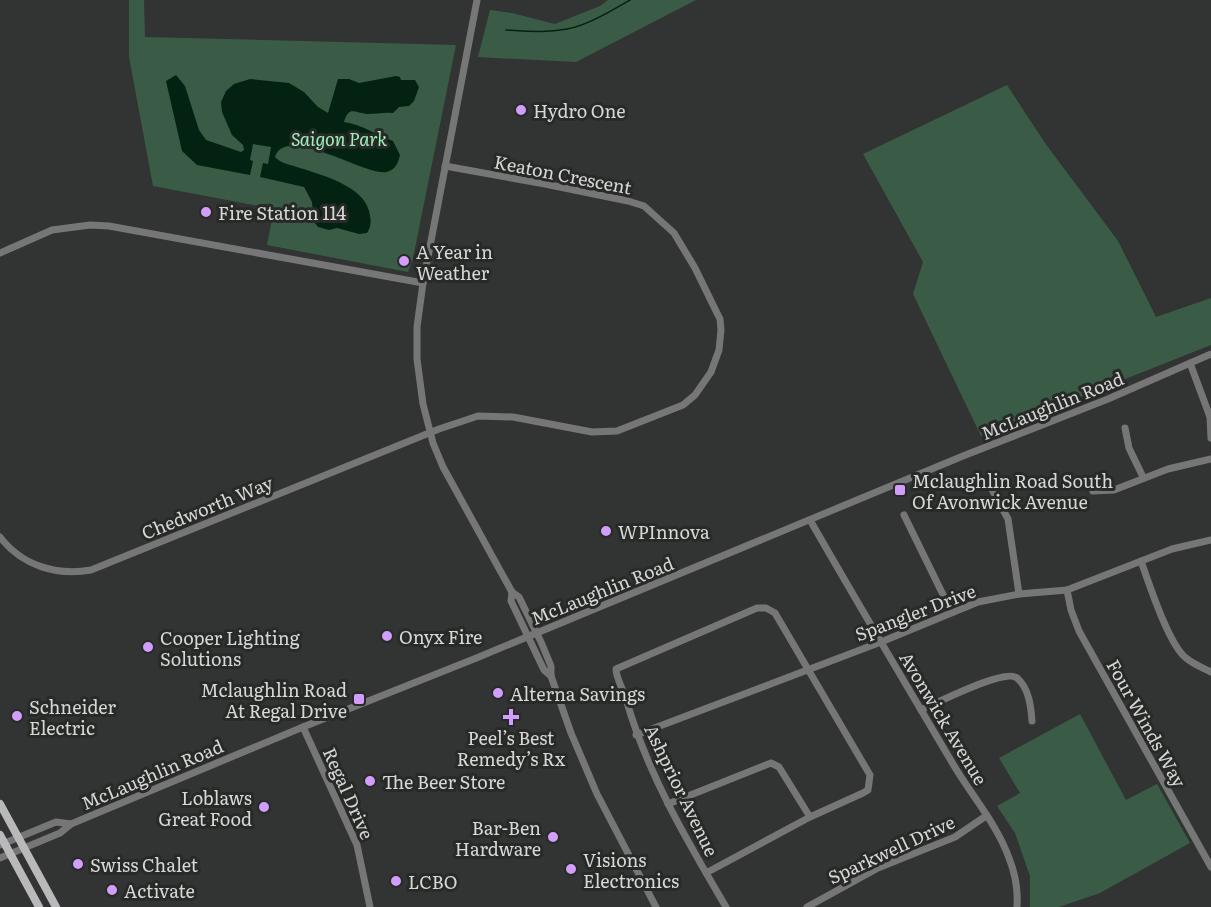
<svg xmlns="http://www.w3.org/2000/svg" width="1211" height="907" viewBox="0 0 1211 907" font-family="Literata,serif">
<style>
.green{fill:#3a5c46}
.water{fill:#042211}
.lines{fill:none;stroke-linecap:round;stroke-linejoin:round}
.stream{stroke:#042211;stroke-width:1.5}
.minor{stroke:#777677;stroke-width:7}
.major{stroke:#b9b8bb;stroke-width:8}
.poi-dot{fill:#d29dfd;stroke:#282a28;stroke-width:2}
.labels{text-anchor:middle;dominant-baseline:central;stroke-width:6;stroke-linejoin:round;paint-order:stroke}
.poi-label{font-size:18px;fill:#d6d7d6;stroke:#282a28;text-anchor:start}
.park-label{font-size:18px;font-style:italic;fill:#9df2bb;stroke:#282a28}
.street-label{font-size:18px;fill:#d6d7d6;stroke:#282a28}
</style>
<rect width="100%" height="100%" fill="#313432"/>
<!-- green -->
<g class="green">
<polygon points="129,0 144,0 145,37 456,45 413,258 408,272 267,245 274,209 153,186 129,57"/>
<polygon points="608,0 696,0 576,62 478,57 490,10 512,13 555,24 600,6"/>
<polygon points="1007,85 1045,143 1118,241 1156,317 1211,298 1211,345 981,436 913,294 923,262 863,154"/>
<polygon points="1080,714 1126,800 1157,784 1190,843 1100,893 1059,907 1030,907 1030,876 1015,833 997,806 1020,793 999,758"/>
</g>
<!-- water -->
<path class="water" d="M176 75 185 86 199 130 206 140 241 152 244 150 243 145 232 135 222 112 221 102 226 91 234 84 250 79 289 83 304 92 318 107 328 113 338 79H349L359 83 396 76 400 77 401 80H415L419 87 414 101 409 106 399 107 393 113C384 112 376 114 367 114 355 113 349 105 344 122 361 124 376 135 393 141L400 155C398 163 396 169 387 172 367 177 285 123 275 157 281 164 292 165 300 168 322 175 363 186 369 211 371 219 372 225 367 233L359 234 337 228 329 230 318 227 314 222 312 202 304 187 260 177 263 163 268 164 271 147 253 144 250 160 253 161 250 175 197 165 182 151 166 81Z"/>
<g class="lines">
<!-- stream -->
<path class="stream" d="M506 30C526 31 546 33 567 29 586 26 613 10 630 0"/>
<!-- minor -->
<g class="minor">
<polyline points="477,0 423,283 417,327 417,359 423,404 433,443 443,467 512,592 519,597 541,642 551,666 551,676 571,733 597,794 656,907"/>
<polyline points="0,253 52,230 90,225 109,226 423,283"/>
<polyline points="1190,363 1210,417 1211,438"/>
<polyline points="1125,428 1129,448 1143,477"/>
<polyline points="988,482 1008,519 1019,594"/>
<polyline points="1093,491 1114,490 1168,469 1211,459"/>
<polyline points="904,515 951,611"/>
<path d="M810 520C857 602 905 683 953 764 971 795 997 824 1009 858 1015 873 1018 891 1017 907"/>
<path d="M0 537C22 566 57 576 91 570L439 429 478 416 513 417 592 432 617 431 683 405 695 395 711 372 719 350 721 330 720 319 716 311 695 268 674 233 644 206 628 201 545 184 445 166"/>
<path d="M1141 561C1149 584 1169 645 1186 658 1193 664 1203 668 1211 672"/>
<polyline points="1067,590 1071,610 1079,631 1211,867"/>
<polyline points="512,592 511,601 544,670 551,676"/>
<path d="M921 710C937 703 1005 668 1017 678 1029 688 1031 707 1032 721"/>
<polyline points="303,727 357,845 370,907"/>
<polyline points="636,735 881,642 978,602 1019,594 1067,590 1172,549 1211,540"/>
<polyline points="668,804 771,763 779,767 810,817"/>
<polyline points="0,845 56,822 71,824"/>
<polyline points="0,858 60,833 71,824 303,727 474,659 963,456 1108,399 1211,354"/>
<path d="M706 873 810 817 863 793 868 790 870 775 775 613 766 608H757L616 669C616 678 623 689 626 699 647 773 687 841 726 907"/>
<polyline points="807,907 878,868 955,837 986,816"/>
</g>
<!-- major -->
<g class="major">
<polyline points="0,804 56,907"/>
<polyline points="0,835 39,907"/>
</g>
</g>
<!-- markers -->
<g class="poi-dot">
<circle cx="521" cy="110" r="6"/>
<circle cx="206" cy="212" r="6"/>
<circle cx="404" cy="261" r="6"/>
<rect x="894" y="484" width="12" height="12" rx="3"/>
<circle cx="606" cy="531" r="6"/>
<circle cx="387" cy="636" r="6"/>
<circle cx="148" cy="647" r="6"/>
<circle cx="498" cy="693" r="6"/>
<rect x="353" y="693" width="12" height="12" rx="3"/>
<circle cx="17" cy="716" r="6"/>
<path d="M508 708h6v6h6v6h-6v6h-6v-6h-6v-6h6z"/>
<circle cx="370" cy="781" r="6"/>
<circle cx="264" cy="807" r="6"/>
<circle cx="553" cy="837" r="6"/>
<circle cx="78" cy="864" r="6"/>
<circle cx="571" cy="869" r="6"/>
<circle cx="396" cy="881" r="6"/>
<circle cx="112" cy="890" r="6"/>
</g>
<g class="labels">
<!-- poi labels -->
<g class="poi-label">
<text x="533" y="110">Hydro One</text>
<text x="218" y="212">Fire Station 114</text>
<text x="416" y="251">A Year in<tspan x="416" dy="21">Weather</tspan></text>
<text x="912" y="480">Mclaughlin Road South<tspan x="912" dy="21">Of Avonwick Avenue</tspan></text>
<text x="618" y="531">WPInnova</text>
<text x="399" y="636">Onyx Fire</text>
<text x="160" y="637">Cooper Lighting<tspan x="160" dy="21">Solutions</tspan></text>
<text x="347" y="689" text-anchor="end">Mclaughlin Road<tspan x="347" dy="21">At Regal Drive</tspan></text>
<text x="510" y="693">Alterna Savings</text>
<text x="29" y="706">Schneider<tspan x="29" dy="21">Electric</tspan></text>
<text x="511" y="737" text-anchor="middle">Peel’s Best<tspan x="511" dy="21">Remedy’s Rx</tspan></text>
<text x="382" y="781">The Beer Store</text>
<text x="252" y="797" text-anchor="end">Loblaws<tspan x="252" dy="21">Great Food</tspan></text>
<text x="541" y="827" text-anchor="end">Bar-Ben<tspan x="541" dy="21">Hardware</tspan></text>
<text x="583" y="859">Visions<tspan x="583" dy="21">Electronics</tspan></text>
<text x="90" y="864">Swiss Chalet</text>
<text x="408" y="881">LCBO</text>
<text x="124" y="890">Activate</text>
</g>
<!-- park labels -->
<g class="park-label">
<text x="339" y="138">Saigon Park</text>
</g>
<!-- street labels -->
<g class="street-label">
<text transform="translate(563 174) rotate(11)">Keaton Crescent</text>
<text transform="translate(1052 405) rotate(-22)">McLaughlin Road</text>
<text transform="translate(207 507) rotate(-22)">Chedworth Way</text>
<text transform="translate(602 590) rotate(-22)">McLaughlin Road</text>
<text transform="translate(915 612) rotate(-21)">Spangler Drive</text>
<text transform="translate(944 718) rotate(59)">Avonwick Avenue</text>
<text transform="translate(1147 723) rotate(61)">Four Winds Way</text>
<text transform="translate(152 774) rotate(-23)">McLaughlin Road</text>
<text transform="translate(682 790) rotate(64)">Ashprior Avenue</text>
<text transform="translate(349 793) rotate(66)">Regal Drive</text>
<text transform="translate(891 849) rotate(-25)">Sparkwell Drive</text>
</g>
</g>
</svg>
